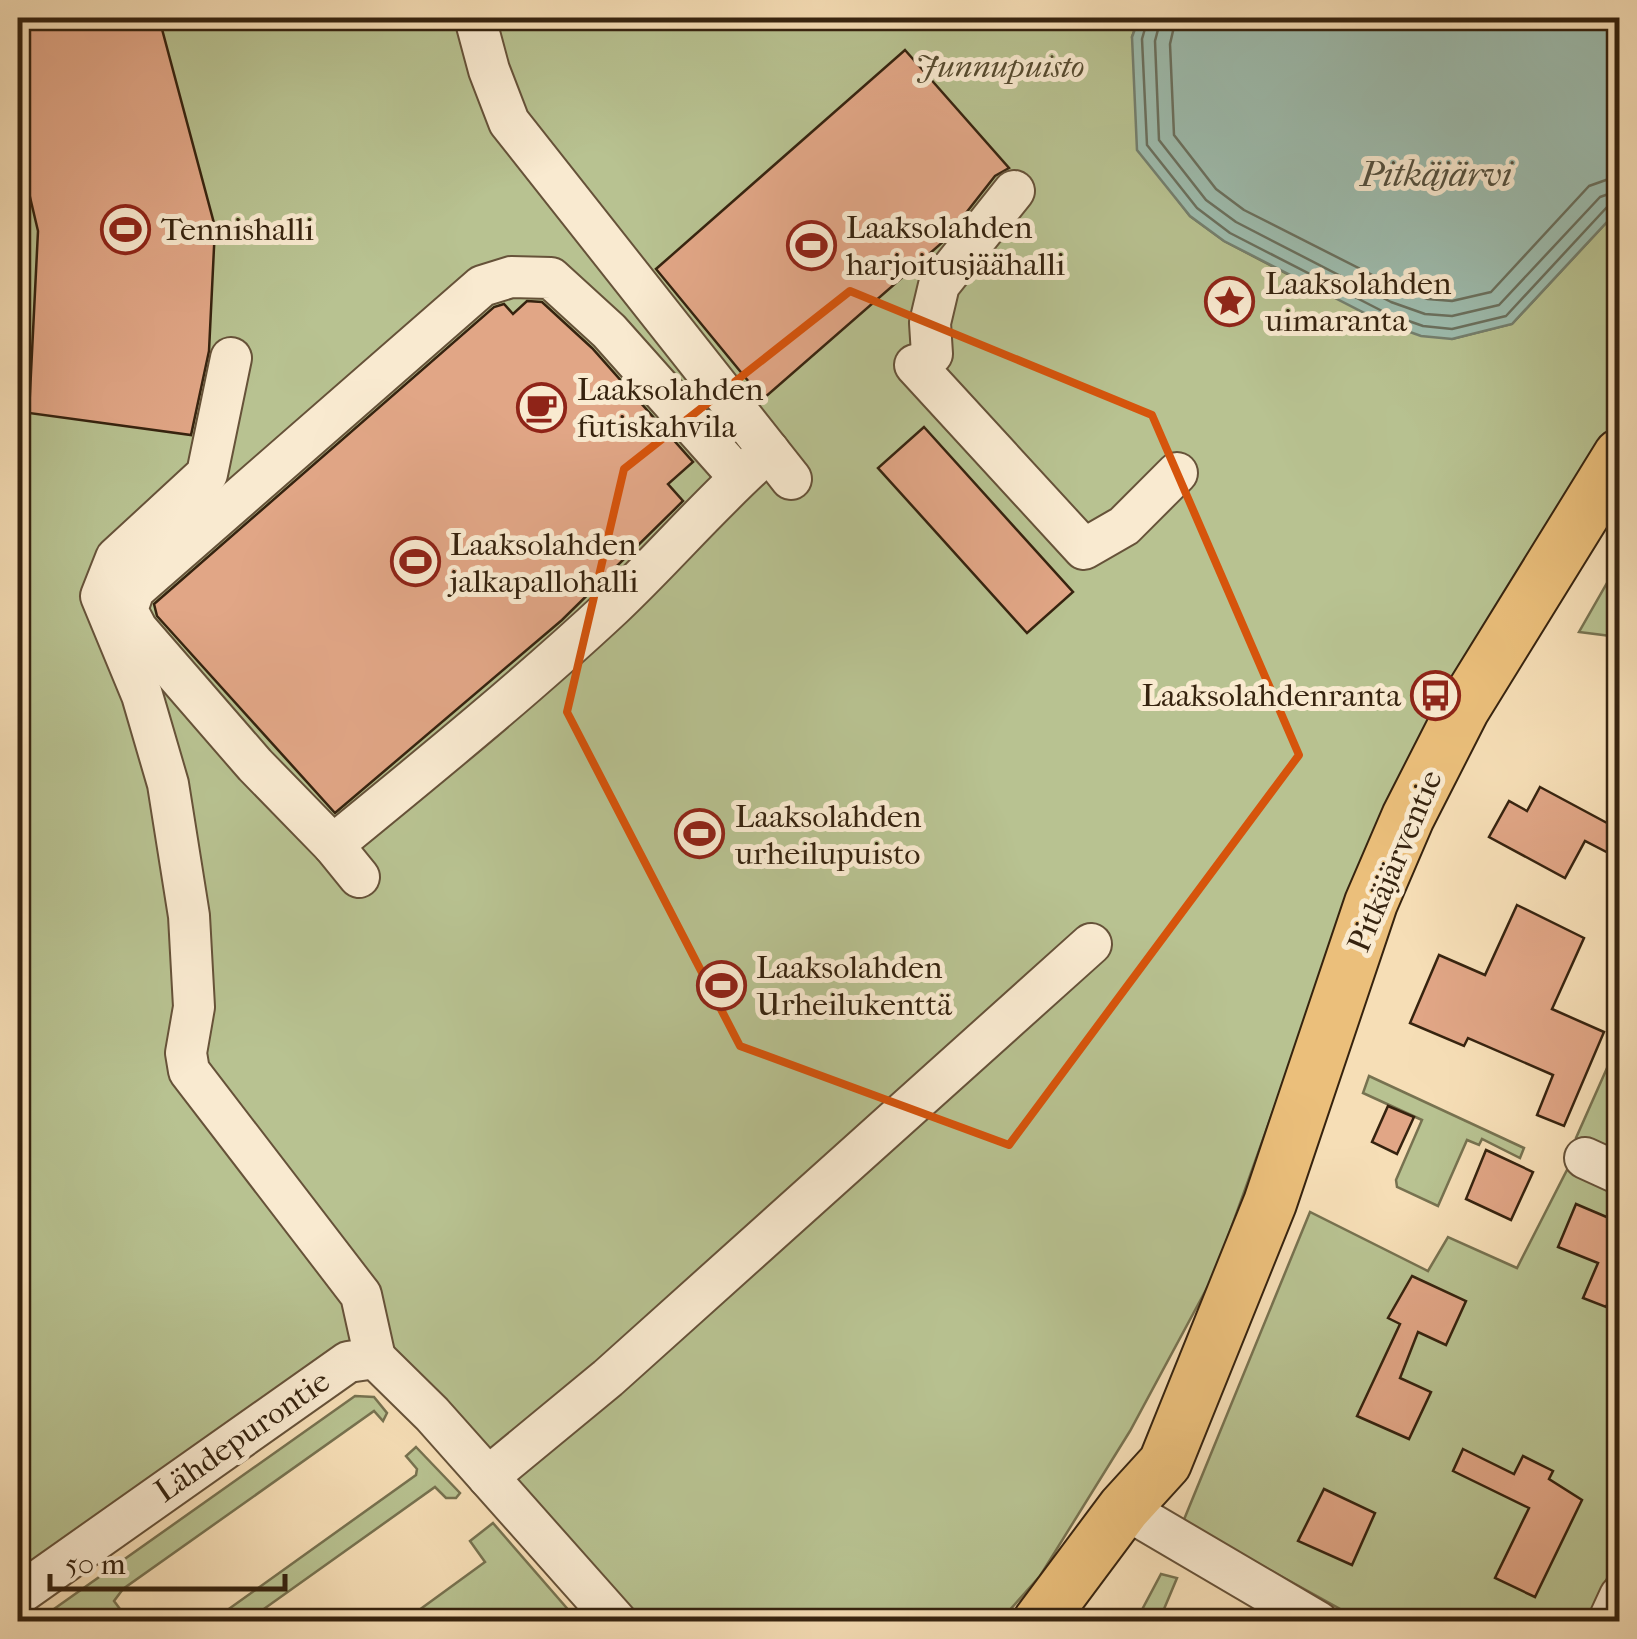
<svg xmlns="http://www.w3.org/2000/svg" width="1637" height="1639" viewBox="0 0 1637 1639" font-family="'IM FELL French Canon',serif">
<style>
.green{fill:#b8c291;stroke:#777250;stroke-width:2.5}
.water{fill:#9dbcae;stroke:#747f6e;stroke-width:2.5}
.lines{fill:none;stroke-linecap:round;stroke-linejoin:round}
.shore{stroke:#6a705e;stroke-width:2.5}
.building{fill:#e1a686;stroke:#36230f;stroke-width:2.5}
.minor-casing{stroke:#665239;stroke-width:44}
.major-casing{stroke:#36230f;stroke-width:56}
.minor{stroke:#f9ead0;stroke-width:40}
.major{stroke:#ebbf7b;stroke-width:52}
.marked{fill:none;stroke:#d6540c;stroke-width:8;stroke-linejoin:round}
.labels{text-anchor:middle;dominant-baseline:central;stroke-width:10;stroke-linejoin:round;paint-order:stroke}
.park-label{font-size:32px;font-style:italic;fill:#564b30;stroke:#f9ead0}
.poi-label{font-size:32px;fill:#36230f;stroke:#f9ead0;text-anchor:start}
.street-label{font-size:32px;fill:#36230f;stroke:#f9ead0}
.water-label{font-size:35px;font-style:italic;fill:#55513f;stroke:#f9ead0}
</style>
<rect width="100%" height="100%" fill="#f6deb6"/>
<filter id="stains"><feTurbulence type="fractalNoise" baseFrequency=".002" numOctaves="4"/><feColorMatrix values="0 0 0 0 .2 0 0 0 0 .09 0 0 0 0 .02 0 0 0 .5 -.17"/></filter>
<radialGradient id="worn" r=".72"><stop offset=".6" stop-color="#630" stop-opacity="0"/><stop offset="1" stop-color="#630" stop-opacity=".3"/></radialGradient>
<!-- green -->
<g class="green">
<polygon points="18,18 1139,18 1132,37 1167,186 1190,216 1224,241 1297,279 1452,339 1512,324 1619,209 1619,413 1453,697 1346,908 1215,1273 1130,1431 1040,1576 1000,1621 617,1621 375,1358 18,1575"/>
<polygon points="1619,562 1619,637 1579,632"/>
<polygon points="1619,1041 1619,1159 1576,1138"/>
<polygon points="1369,1076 1524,1148 1520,1158 1482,1139 1479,1145 1467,1140 1438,1206 1397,1187 1396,1180 1422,1120 1363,1093"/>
<polygon points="1567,1170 1619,1194 1619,1553 1587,1621 1362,1621 1183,1522 1310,1212 1428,1271 1448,1237 1517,1268"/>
<polygon points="355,1396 374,1397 387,1413 383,1421 374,1411 123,1589 114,1601 129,1621 37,1621"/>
<polygon points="416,1447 460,1493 456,1498 446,1498 435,1487 247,1621 212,1621 416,1475 417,1469 406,1456"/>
<polygon points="493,1523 578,1621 404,1621 485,1562 470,1541"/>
<polygon points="1161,1574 1177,1578 1159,1621 1136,1621"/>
</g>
<!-- water -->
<polygon class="water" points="1139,18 1619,18 1619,209 1512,324 1452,339 1421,336 1382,322 1224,241 1190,216 1137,150 1132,37"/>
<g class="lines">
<!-- shore -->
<g class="shore">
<polyline points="1148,18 1142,39 1147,145 1197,208 1230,233 1386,313 1423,326 1452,329 1506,316 1608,206 1620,203"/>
<polyline points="1161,18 1155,41 1159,140 1206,200 1236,222 1391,302 1425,314 1452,316 1499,305 1600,197 1620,190"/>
<polyline points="1176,18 1170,44 1174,135 1216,189 1244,210 1398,288 1428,299 1452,301 1491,292 1589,186 1620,175"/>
</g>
</g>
<!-- building -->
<g class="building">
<polygon points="18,18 159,18 215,227 209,351 191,435 29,413 38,231 18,146"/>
<polygon points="905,50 1009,168 995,176 944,241 763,399 656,269"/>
<polygon points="527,301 542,302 592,348 693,462 668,484 683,501 562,620 335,813 157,616 154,604 494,307 504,304 513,314"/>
<polygon points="924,427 1073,592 1027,633 878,468"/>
<polygon points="1540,787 1620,830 1620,859 1585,841 1565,878 1489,837 1509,801 1527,811"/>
<polygon points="1517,905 1584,938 1552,1009 1604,1032 1564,1126 1537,1115 1553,1075 1468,1038 1464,1046 1410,1023 1439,955 1485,975"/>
<polygon points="1388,1106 1414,1117 1397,1154 1372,1142"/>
<polygon points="1486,1150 1533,1172 1511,1220 1466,1199"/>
<polygon points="1576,1204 1616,1221 1620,1212 1620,1276 1606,1307 1583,1298 1598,1263 1558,1247"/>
<polygon points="1412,1276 1466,1301 1446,1345 1418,1332 1400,1378 1431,1392 1409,1439 1357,1416 1400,1324 1388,1318"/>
<polygon points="1463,1449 1514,1474 1523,1456 1553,1471 1549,1479 1582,1500 1535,1597 1495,1578 1529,1508 1453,1471"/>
<polygon points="1324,1489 1375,1513 1352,1565 1298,1541"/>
</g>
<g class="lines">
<defs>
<g id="minor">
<polyline points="475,18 489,70 509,122 791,479"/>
<polyline points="932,354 930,323 939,285 1014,191"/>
<polyline points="231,358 207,474 116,558 101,596 142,695 168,784 189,916 194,1007 186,1053 189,1071 361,1295 375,1358"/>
<polyline points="915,365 1084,549 1124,526 1177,473"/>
<polyline points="333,845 255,765 137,629 127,610 134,590 482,286 511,277 551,278 609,331 739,477"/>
<path d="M359 877 333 845C427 768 523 690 612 607 666 556 713 500 769 451"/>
<polyline points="1585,1158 1620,1174"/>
<polyline points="488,1477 608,1378 1091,944"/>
<polyline points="1124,1508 1318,1622"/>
<polyline points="18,1595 348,1362 375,1358 432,1414 617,1622"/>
<polyline points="1608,1622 1620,1596"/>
</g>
<polyline id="major" points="1039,1622 1124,1508 1165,1463 1270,1203 1371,903 1408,817 1463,709 1620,455"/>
</defs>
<!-- minor casing -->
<use href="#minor" class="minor-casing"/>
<!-- major casing -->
<use href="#major" class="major-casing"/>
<!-- minor -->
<use href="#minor" class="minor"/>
<!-- major -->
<use href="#major" class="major"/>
</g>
<!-- marked area -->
<path class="marked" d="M850 291 1152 415 1299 755 1009 1145 740 1046 567 712 624 469Z"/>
<!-- icons -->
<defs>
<symbol id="stadium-ring" viewBox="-11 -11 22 22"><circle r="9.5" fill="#f9ead0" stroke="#8f2418" stroke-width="1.5"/><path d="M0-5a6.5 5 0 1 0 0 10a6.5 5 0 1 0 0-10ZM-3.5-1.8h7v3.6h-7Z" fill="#8f2418"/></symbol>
<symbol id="sight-ring" viewBox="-11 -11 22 22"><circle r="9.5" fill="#f9ead0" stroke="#8f2418" stroke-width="1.5"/><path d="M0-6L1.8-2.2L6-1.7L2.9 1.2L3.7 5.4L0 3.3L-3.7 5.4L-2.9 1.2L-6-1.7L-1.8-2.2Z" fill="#8f2418"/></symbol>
<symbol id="cafe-ring" viewBox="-11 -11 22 22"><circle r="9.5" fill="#f9ead0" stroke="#8f2418" stroke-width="1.5"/><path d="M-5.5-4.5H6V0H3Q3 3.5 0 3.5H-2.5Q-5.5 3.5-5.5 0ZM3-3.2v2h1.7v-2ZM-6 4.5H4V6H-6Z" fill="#8f2418"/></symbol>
<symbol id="bus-ring" viewBox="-11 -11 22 22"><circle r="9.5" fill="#f9ead0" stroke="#8f2418" stroke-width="1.5"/><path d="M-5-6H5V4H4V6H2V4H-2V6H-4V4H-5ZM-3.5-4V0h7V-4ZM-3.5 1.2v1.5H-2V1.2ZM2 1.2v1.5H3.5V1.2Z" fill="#8f2418"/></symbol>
</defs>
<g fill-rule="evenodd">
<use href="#stadium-ring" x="98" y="202" width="55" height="55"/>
<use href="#stadium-ring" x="784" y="218" width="55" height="55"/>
<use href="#sight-ring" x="1202" y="274" width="55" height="55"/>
<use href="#cafe-ring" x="514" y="380" width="55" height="55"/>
<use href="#stadium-ring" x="388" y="534" width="55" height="55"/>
<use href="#bus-ring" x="1408" y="668" width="55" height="55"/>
<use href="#stadium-ring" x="672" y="806" width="55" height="55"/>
<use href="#stadium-ring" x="694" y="958" width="55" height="55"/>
</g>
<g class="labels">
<!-- park labels -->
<g class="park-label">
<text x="1000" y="66">Junnupuisto</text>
</g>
<!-- poi labels -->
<g class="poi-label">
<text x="846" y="227">Laaksolahden<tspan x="846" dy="37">harjoitusjäähalli</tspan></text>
<text x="161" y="229">Tennishalli</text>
<text x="1265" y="283">Laaksolahden<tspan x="1265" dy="37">uimaranta</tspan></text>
<text x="577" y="389">Laaksolahden<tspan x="577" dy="37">futiskahvila</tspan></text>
<text x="450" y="544">Laaksolahden<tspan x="450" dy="37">jalkapallohalli</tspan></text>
<text x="1401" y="695" text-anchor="end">Laaksolahdenranta</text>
<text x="735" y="816">Laaksolahden<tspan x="735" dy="37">urheilupuisto</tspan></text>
<text x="756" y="967">Laaksolahden<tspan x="756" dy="37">Urheilukenttä</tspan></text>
</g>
<!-- street labels -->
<g class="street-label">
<text transform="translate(1395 861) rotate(-67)">Pitkäjärventie</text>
<text transform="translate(242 1436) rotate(-35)">Lähdepurontie</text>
</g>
<!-- water labels -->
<g class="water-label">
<text x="1436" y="174">Pitkäjärvi</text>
</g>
</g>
<!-- margin -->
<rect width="1637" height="1639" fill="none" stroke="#f6deb6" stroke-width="60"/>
<rect x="20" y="20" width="1597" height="1599" fill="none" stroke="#36230f" stroke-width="5"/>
<rect x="30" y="30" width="1577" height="1579" fill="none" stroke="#36230f" stroke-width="2.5"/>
<!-- scale -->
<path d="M50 1574v15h235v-15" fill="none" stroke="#36230f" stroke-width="5"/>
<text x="65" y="1574" font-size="30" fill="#36230f" stroke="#f9ead0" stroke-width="8" paint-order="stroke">50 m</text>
<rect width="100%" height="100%" filter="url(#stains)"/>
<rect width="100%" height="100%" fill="url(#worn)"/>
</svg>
